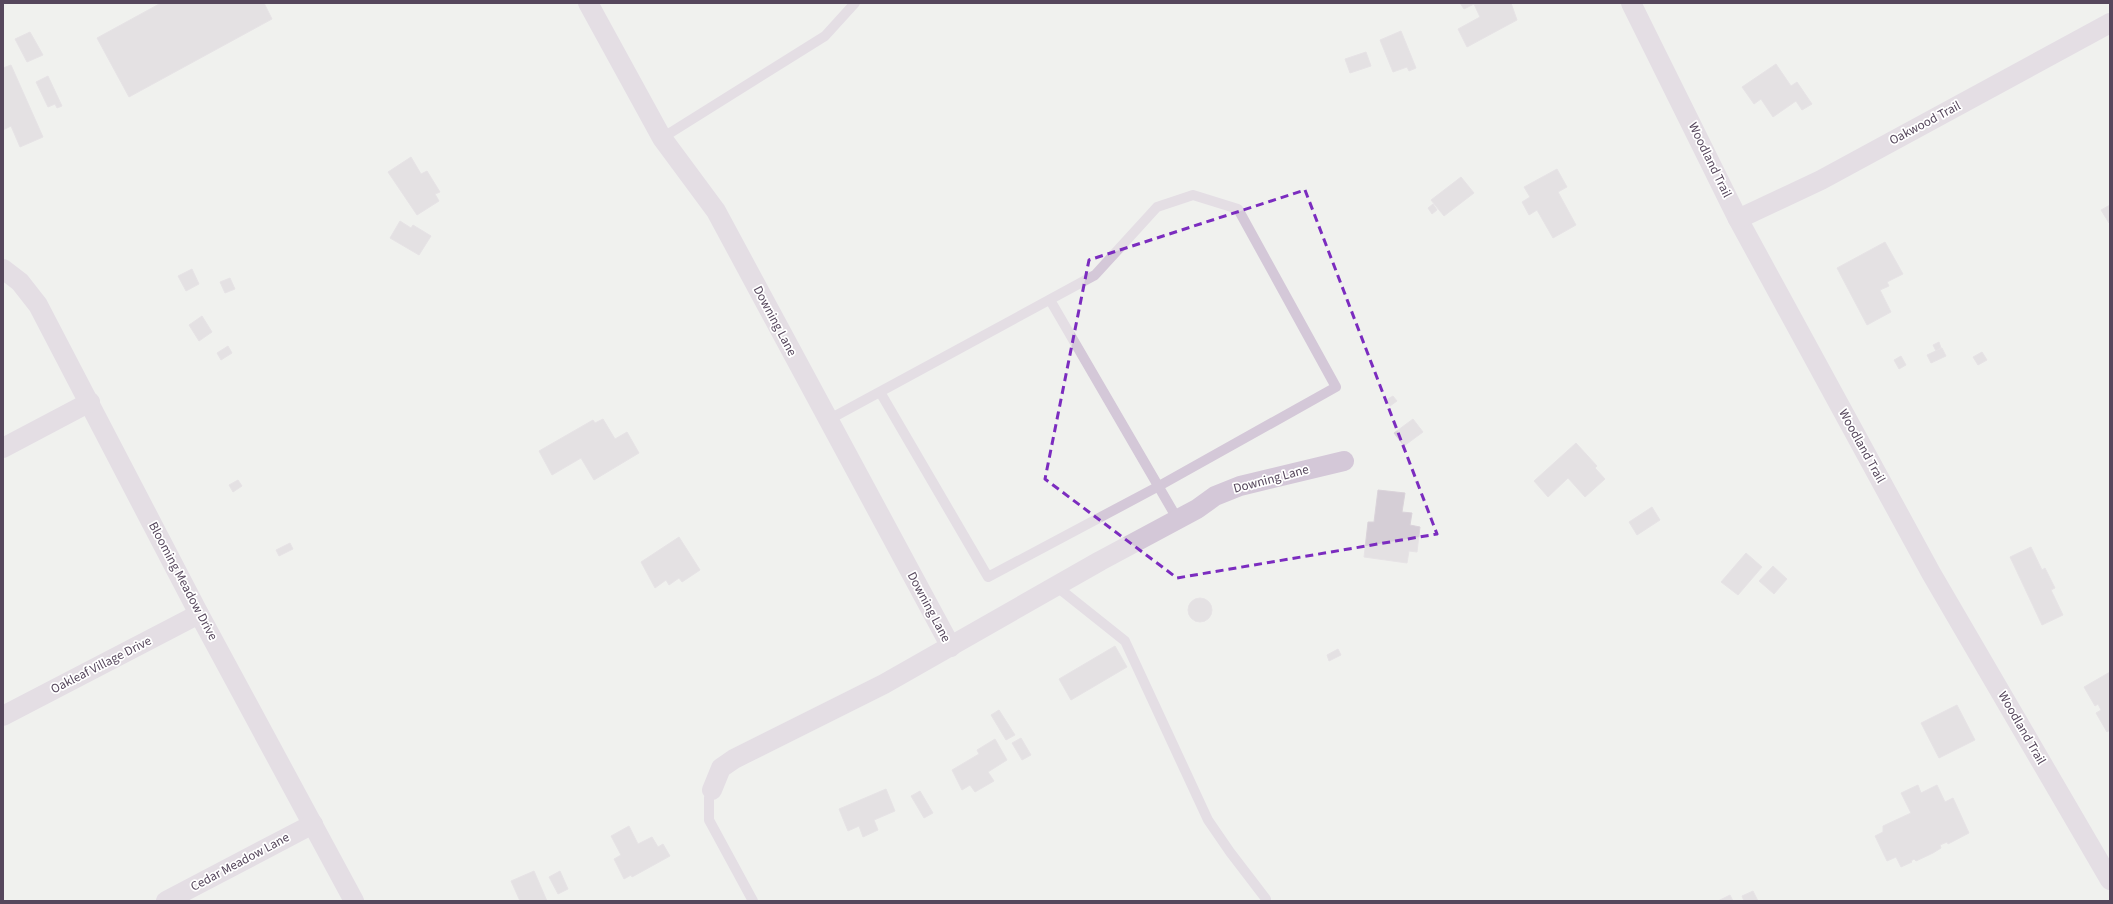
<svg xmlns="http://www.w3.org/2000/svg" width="2113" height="904" viewBox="0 0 2113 904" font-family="'Source Sans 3',sans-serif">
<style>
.building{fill:#d5ced6;stroke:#dad3da}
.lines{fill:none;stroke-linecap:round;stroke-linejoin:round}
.service{stroke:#d4c8d8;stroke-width:10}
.minor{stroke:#d4c8d8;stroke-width:20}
.marked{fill:none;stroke:#7b2cbf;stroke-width:3;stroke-dasharray:8 5;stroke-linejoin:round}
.labels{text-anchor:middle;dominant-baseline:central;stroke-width:3.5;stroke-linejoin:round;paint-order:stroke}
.street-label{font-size:13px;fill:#56475c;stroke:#fff}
</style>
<rect width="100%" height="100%" fill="#f0f1ee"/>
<!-- building -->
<g class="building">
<polygon points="161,3 264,3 272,19 129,97 97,38"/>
<polygon points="1460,3 1511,3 1517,20 1467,47 1458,29 1480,17 1474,4 1464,9"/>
<polygon points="1401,31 1416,68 1409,71 1407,67 1393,72 1380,40"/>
<polygon points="30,32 43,55 27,62 15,39"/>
<polygon points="1366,52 1371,66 1350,73 1345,59"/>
<polygon points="1776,64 1791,86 1797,82 1812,104 1802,110 1796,101 1773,117 1761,99 1754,104 1742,87"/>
<polygon points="11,65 43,137 20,147 11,126 3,130 3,68"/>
<polygon points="48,76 62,106 57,108 55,104 48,107 36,82"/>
<polygon points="411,157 421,174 427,171 440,192 435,194 439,201 417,215 388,172"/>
<polygon points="1557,169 1567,187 1558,192 1576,225 1553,238 1537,210 1529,215 1522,202 1530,197 1524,187"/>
<polygon points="1461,177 1474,193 1444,216 1431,200"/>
<polygon points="1433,204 1437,210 1432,214 1428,208"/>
<polygon points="2110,205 2110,222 2109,223 2101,210"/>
<polygon points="400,221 411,228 413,225 431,236 419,255 390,238"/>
<polygon points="1885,242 1903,274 1887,282 1889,286 1880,290 1891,312 1867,325 1837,268"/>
<polygon points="192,269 199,284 186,291 178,276"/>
<polygon points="230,278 235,289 225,293 220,282"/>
<polygon points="202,316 212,332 199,341 189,325"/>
<polygon points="1939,342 1941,348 1936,351 1933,345"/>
<polygon points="228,346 232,353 221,360 217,353"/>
<polygon points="1942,348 1946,356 1931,363 1927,355"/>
<polygon points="1982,352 1987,360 1978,365 1973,357"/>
<polygon points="1901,356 1906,365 1899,369 1894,360"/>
<polygon points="1393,396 1397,401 1390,406 1386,400"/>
<polygon points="603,419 615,439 627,432 639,453 594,480 581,458 552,475 539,451 593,420 595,423"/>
<polygon points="1413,419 1423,432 1404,446 1394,433"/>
<polygon points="1576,443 1597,466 1595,468 1605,479 1585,497 1568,478 1548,497 1534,481"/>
<polygon points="238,480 242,486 233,492 229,485"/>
<polygon points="1378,490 1405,493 1402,512 1412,513 1410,525 1420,527 1417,552 1409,551 1407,563 1364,557 1368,522 1374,522"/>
<polygon points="1652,507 1660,520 1637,535 1629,522"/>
<polygon points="679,537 700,570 682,582 679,578 669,585 666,580 655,588 641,562"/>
<polygon points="290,543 293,549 279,556 276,550"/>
<polygon points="2031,547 2042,570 2045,568 2055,588 2051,590 2063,615 2042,625 2010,557"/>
<polygon points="1746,553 1762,567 1738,595 1721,582"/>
<polygon points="1773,566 1787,579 1774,594 1759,581"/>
<circle cx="1200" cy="610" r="12"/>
<polygon points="1115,646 1127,667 1071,700 1059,679"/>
<polygon points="1338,649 1341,655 1329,661 1327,655"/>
<polygon points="2110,672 2110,730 2107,732 2096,713 2101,710 2098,704 2095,706 2084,687"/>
<polygon points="1957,705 1975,740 1939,758 1921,723"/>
<polygon points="999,710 1015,735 1006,740 991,715"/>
<polygon points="1021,738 1031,755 1022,760 1012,743"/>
<polygon points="995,739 1007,760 988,772 994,781 975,792 970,785 962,790 952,770 979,754 977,750"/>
<polygon points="1918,785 1921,793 1937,785 1945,802 1953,798 1969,833 1948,844 1947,842 1940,845 1941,848 1933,853 1916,861 1914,859 1911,861 1912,862 1901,867 1896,857 1887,861 1875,836 1883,832 1883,826 1911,813 1901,793"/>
<polygon points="886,789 895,811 874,820 878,830 863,837 859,826 848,831 839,809"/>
<polygon points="920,791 933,813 924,818 911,796"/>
<polygon points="629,826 638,844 652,837 658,847 663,844 670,856 632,877 631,875 624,879 614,859 621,855 611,836"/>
<polygon points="534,871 547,901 520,901 511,881"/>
<polygon points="560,871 568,889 558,894 549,877"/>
<polygon points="1753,891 1758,901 1744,901 1742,896"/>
<polygon points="1730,895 1733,901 1718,901"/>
</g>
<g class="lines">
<!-- service -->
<g class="service">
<polyline points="662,138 825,36 855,3"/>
<polyline points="1050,300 1178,520"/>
<polyline points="828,420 1095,275 1157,207 1193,195 1238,209 1336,387 1159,486 988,577 880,392"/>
<polyline points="1056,586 1125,641 1208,820 1230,852 1266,899"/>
<polyline points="712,790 709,798 709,820 753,901"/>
</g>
<!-- minor -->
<g class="minor">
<polyline points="588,3 662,138 716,211 951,647"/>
<polyline points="1631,3 1738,219 1931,573 2110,880"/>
<polyline points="1738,219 1821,180 2110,23"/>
<polyline points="3,269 20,282 38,305 199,614 354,901"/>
<polyline points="3,448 90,402"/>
<polyline points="3,716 199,614"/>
<polyline points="712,790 721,768 734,759 884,684 1100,561 1197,509 1215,496 1240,486 1344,461"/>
<polyline points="166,901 313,824"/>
</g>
</g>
<!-- marked area -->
<path d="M0 0H2113V904H0ZM1305 190 1437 534 1177 578 1045 479 1089 260Z" fill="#f0f1ee" fill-opacity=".55" fill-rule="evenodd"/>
<path class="marked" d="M1305 190 1437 534 1177 578 1045 479 1089 260Z"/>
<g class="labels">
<!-- street labels -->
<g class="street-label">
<text transform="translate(1925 123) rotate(-28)">Oakwood Trail</text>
<text transform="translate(1710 160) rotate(64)">Woodland Trail</text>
<text transform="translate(775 321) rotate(62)">Downing Lane</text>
<text transform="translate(1862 446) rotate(61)">Woodland Trail</text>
<text transform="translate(1271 479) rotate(-15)">Downing Lane</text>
<text transform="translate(183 581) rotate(62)">Blooming Meadow Drive</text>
<text transform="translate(929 607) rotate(62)">Downing Lane</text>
<text transform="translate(101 665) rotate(-27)">Oakleaf Village Drive</text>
<text transform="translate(2022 728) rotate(60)">Woodland Trail</text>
<text transform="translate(240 862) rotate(-28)">Cedar Meadow Lane</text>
</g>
</g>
<!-- border -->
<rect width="2113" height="904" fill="none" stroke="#56475c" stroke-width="8"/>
</svg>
